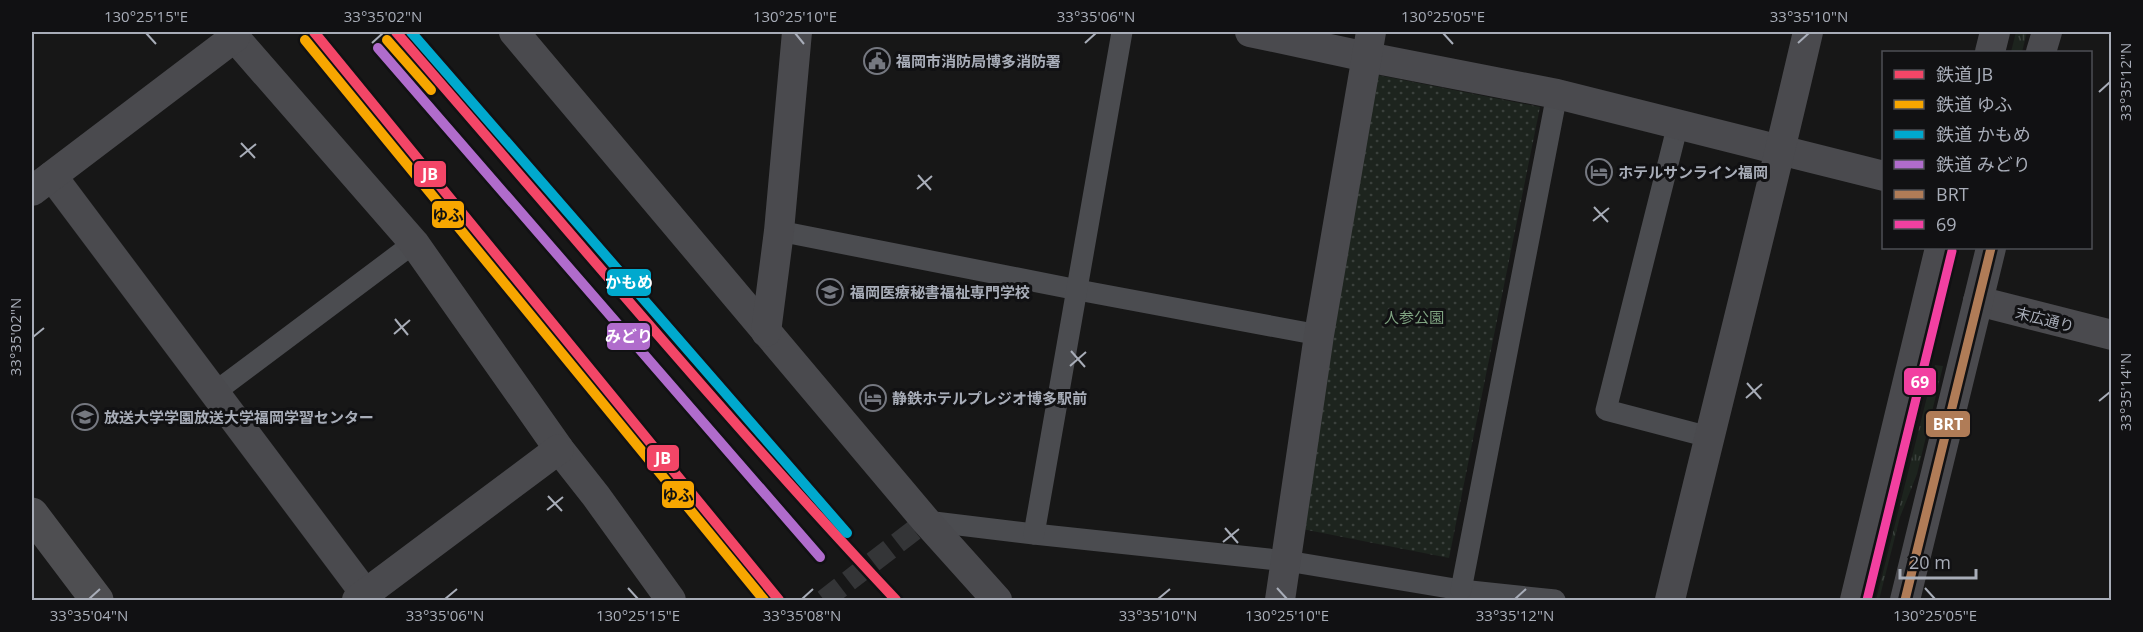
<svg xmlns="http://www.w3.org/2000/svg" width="2143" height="632" viewBox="0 0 2143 632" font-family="'Open Sans','Noto Sans JP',sans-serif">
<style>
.grass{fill:url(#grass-tufts)}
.park{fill:url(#park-dots)}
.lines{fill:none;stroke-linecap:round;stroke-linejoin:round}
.street-tunnel{stroke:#343537;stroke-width:21;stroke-dasharray:21 10;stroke-linecap:butt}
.street{stroke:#4b4c50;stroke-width:21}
.secondary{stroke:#4a4a4e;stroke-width:30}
.highway{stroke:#4e4e51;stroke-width:33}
.bus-1-casing{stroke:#111113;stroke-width:14}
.bus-2-casing{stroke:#111113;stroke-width:14}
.bus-1{stroke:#b07c57;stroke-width:9}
.bus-2{stroke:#f240a1;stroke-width:9}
.rail-1-casing{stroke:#111113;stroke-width:15}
.rail-2-casing{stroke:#111113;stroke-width:15}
.rail-3-casing{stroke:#111113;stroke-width:15}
.rail-4-casing{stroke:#111113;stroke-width:15}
.rail-1{stroke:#f34667;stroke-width:10}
.rail-2{stroke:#f7a600;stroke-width:10}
.rail-3{stroke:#00a9ce;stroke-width:10}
.rail-4{stroke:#b06ccc;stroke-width:10}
.ticks{fill:none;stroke:#a8adb8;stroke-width:2}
.labels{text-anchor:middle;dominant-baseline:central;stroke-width:6;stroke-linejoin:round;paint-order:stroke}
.poi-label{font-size:15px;font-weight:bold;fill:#a8adb8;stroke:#111113;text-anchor:start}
.park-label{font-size:15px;fill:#7fa381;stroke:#111113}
.street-label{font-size:15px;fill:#a8adb8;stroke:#111113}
.line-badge{stroke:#111113;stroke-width:2}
.badge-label{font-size:16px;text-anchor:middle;font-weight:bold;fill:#fff}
.pale-badge-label{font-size:16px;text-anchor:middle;font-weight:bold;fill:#111}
.neatline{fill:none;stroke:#a8adb8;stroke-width:2}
.ticks-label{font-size:15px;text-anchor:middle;fill:#a8adb8}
</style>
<defs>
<pattern id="grass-tufts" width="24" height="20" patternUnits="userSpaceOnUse" patternTransform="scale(1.5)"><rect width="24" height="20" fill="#1d241e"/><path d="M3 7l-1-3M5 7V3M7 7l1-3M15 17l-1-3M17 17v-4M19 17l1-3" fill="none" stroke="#3b413d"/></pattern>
<pattern id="park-dots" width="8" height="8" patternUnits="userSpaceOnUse" patternTransform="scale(1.5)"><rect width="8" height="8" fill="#1d241e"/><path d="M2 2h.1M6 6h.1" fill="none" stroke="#3b413d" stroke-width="1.8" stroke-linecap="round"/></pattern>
</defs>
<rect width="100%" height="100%" fill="#171717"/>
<!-- grass -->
<g class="grass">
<polygon points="2016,32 2027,32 2022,52 2011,52"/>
<polygon points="1935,365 1943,366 1917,474 1900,517 1879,600 1876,600"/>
</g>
<!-- park -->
<polygon class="park" points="1378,75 1540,107 1449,558 1287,526"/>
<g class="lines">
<!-- street-tunnel -->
<polyline class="street-tunnel" points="824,600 926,521"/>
<!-- street -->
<g class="street">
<polyline points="1678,124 1606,410 1709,437"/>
<polyline points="779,231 1078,290 1319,335"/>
<polyline points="215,392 414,243"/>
<polyline points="926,521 1034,534 1287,561 1461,590 1555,600"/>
<polyline points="1034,534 1122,32"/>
<polyline points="1461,590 1557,94"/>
</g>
<!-- secondary -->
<g class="secondary">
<polyline points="230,32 414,243 559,449 596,496 671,600"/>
<polyline points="514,32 926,521 997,600"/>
<polyline points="1250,32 1367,57 1557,94 1884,176"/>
<polyline points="1990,52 1995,32"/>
<polyline points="2041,52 2047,32"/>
<polyline points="52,176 370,600"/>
<polyline points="32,191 235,37"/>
<polyline points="1978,301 2112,335"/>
<polyline points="766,332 779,231 797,32"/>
<polyline points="357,600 559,449"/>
<polyline points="1280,600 1319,335 1371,32"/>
<path d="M1670 600C1715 411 1764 222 1808 32"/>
<polyline points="1855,600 1940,248"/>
<polyline points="1905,600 1991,248"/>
</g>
<!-- highway -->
<polyline class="highway" points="32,514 97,600"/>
<defs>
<polyline id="bus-1" points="1905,600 1991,248"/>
<polyline id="bus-2" points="1867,600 1952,251"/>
</defs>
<!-- bus-1 casing -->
<use href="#bus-1" class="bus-1-casing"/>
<!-- bus-2 casing -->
<use href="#bus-2" class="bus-2-casing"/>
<!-- bus-1 -->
<use href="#bus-1" class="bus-1"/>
<!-- bus-2 -->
<use href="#bus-2" class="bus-2"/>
<defs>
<g id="rail-1">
<polyline points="314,32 779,600"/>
<path d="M396 32C562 222 723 416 896 600"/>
</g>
<g id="rail-2">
<polyline points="305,40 764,600"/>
<polyline points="387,40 431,90"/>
</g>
<polyline id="rail-3" points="411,32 847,533"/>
<polyline id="rail-4" points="378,48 820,557"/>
</defs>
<!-- rail-1 casing -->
<use href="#rail-1" class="rail-1-casing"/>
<!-- rail-2 casing -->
<use href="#rail-2" class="rail-2-casing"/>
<!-- rail-3 casing -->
<use href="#rail-3" class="rail-3-casing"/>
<!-- rail-4 casing -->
<use href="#rail-4" class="rail-4-casing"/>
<!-- rail-1 -->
<use href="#rail-1" class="rail-1"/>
<!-- rail-2 -->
<use href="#rail-2" class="rail-2"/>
<!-- rail-3 -->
<use href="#rail-3" class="rail-3"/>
<!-- rail-4 -->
<use href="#rail-4" class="rail-4"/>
</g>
<!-- ticks -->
<path class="ticks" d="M146 33 156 44M795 33 804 44M1443 33 1453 44M372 43 383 33M1085 43 1096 33M1798 43 1809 33M2099 92 2110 82M241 143 255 158M240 157 256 144M918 175 931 190M917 189 932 176M1594 207 1608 222M1593 221 1609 208M395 319 408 335M394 334 410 320M33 337 44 328M1071 351 1085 367M1070 366 1086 352M1747 383 1761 399M1746 398 1762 384M2099 401 2110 392M548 496 562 511M547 510 563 497M1225 528 1238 543M1223 542 1239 529M628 588 638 599M1277 588 1287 599M1925 588 1935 599M89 599 100 589M445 599 457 589M802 599 813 589M1158 599 1170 589M1515 599 1526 589"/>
<!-- icons -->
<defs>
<symbol id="civic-ring" viewBox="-11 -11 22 22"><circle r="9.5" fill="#111113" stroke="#757880" stroke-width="1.5"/><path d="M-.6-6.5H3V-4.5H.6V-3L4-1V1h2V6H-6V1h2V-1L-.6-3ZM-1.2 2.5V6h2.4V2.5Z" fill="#757880"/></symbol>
<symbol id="hotel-ring" viewBox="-11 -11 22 22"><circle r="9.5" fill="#111113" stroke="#757880" stroke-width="1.5"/><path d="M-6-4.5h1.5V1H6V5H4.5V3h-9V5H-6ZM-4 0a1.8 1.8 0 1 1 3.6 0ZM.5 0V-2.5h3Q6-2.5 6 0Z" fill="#757880"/></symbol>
<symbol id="university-ring" viewBox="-11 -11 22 22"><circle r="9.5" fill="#111113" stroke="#757880" stroke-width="1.5"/><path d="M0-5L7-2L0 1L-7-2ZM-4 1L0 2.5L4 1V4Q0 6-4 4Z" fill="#757880"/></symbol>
</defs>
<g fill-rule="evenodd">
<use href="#civic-ring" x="862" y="46" width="30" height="30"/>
<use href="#hotel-ring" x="1584" y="157" width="30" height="30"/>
<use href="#university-ring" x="815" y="277" width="30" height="30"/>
<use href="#hotel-ring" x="858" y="383" width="30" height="30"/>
<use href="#university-ring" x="70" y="402" width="30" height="30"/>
</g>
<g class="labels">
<!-- poi labels -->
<g class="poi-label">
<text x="896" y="61">福岡市消防局博多消防署</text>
<text x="1618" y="172">ホテルサンライン福岡</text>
<text x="850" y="292">福岡医療秘書福祉専門学校</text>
<text x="892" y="398">静鉄ホテルプレジオ博多駅前</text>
<text x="104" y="417">放送大学学園放送大学福岡学習センター</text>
</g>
<!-- park labels -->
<g class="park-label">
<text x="1414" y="317">人参公園</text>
</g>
<!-- street labels -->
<g class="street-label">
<text transform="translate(2045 319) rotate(14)">末広通り</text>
</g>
</g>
<g class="line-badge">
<rect x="413" y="160" width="34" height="28" rx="6" fill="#f34667"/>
<rect x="431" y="200" width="34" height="29" rx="6" fill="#f7a600"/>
<rect x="606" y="268" width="46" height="29" rx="6" fill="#00a9ce"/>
<rect x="606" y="322" width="45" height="29" rx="6" fill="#b06ccc"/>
<rect x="1903" y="367" width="34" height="29" rx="6" fill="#f240a1"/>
<rect x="1925" y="410" width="46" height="28" rx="6" fill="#b07c57"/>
<rect x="646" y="444" width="34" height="28" rx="6" fill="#f34667"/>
<rect x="661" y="480" width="34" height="29" rx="6" fill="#f7a600"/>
</g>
<g class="badge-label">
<text x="430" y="180">JB</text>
<text x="629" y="288">かもめ</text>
<text x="629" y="342">みどり</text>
<text x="1920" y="388">69</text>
<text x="1948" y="430">BRT</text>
<text x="663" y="464">JB</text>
</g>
<g class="pale-badge-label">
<text x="448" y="221">ゆふ</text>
<text x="678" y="501">ゆふ</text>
</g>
<!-- border -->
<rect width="2143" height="632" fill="none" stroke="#111113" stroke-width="66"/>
<!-- legend -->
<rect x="1882" y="51" width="210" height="198" fill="#111113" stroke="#4d4f55" stroke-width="1.5"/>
<rect x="1894" y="70" width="30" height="9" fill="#f34667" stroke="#4d4f55" stroke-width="1.5"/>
<text x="1936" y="81" font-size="18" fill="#a8adb8">鉄道 JB</text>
<rect x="1894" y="100" width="30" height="9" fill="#f7a600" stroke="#4d4f55" stroke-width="1.5"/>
<text x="1936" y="111" font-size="18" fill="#a8adb8">鉄道 ゆふ</text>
<rect x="1894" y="130" width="30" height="9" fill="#00a9ce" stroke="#4d4f55" stroke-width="1.5"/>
<text x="1936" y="141" font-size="18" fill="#a8adb8">鉄道 かもめ</text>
<rect x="1894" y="160" width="30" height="9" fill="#b06ccc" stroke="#4d4f55" stroke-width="1.5"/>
<text x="1936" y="171" font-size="18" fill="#a8adb8">鉄道 みどり</text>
<rect x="1894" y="190" width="30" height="9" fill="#b07c57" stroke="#4d4f55" stroke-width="1.5"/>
<text x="1936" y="201" font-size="18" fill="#a8adb8">BRT</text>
<rect x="1894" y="220" width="30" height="9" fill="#f240a1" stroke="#4d4f55" stroke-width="1.5"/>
<text x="1936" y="231" font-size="18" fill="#a8adb8">69</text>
<!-- scale -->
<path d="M1900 569v9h76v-9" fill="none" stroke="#a8adb8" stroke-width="3"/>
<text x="1909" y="569" font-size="18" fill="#a8adb8" stroke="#111113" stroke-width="4.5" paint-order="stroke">20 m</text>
<rect x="33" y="33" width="2077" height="566" class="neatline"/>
<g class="ticks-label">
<text x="146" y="22">130°25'15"E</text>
<text x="383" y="22">33°35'02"N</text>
<text x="795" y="22">130°25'10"E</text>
<text x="1096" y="22">33°35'06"N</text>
<text x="1443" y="22">130°25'05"E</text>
<text x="1809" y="22">33°35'10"N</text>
<text transform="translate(2126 82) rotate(-90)" y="5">33°35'12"N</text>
<text transform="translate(16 337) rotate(-90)" y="5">33°35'02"N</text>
<text transform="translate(2126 392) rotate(-90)" y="5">33°35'14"N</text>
<text x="89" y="621">33°35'04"N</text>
<text x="445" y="621">33°35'06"N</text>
<text x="638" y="621">130°25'15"E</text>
<text x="802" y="621">33°35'08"N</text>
<text x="1158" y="621">33°35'10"N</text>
<text x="1287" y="621">130°25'10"E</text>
<text x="1515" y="621">33°35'12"N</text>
<text x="1935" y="621">130°25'05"E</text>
</g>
</svg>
